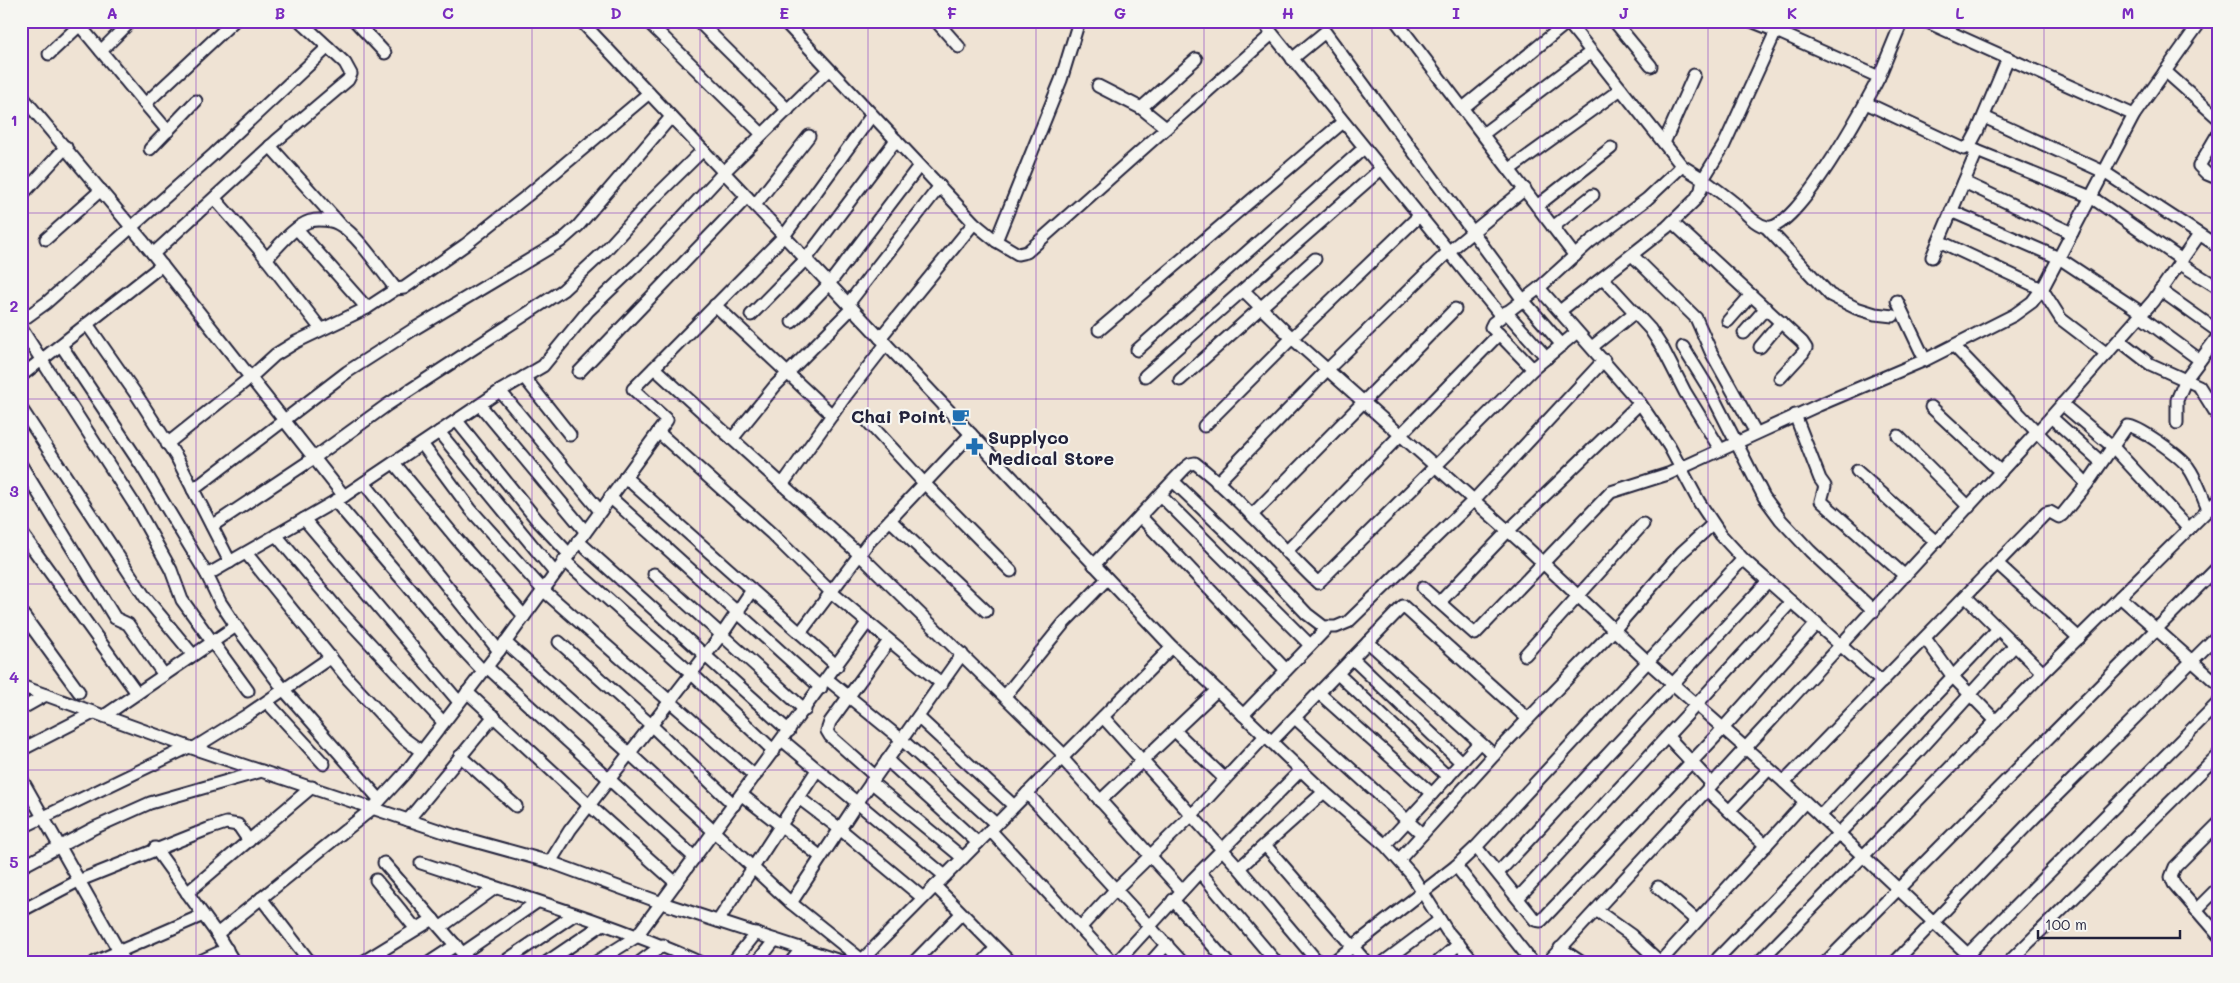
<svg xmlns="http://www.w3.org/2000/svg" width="2240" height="983" viewBox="0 0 2240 983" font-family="Mali,sans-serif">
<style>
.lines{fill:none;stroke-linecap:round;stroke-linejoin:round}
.minor-casing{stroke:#22223b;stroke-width:15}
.minor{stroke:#f6f6f2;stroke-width:11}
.grid{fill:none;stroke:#7b2cbf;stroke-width:1;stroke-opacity:0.55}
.labels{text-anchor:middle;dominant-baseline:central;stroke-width:4.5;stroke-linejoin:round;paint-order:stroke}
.poi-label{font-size:18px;font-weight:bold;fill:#22223b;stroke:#f6f6f2;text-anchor:end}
.neatline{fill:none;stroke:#7b2cbf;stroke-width:2}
.grid-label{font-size:16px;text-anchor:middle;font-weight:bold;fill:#7b2cbf}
</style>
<rect width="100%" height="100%" fill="#efe3d4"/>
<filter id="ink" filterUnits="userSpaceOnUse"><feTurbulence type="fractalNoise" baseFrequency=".02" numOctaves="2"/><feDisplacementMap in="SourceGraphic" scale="10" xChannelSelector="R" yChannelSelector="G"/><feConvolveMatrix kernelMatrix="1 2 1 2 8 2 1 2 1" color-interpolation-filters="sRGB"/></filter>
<g filter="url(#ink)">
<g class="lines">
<defs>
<g id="minor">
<polyline points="76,21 145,104"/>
<polyline points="355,21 385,53"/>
<polyline points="581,21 1172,647 860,962"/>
<polyline points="647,21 762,134"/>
<polyline points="698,21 788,110"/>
<polyline points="784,21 974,223 996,241 1018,254 1027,252 1272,34"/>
<polyline points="936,21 959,47"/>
<polyline points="1262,21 1501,316"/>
<polyline points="1396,21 1575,256"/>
<polyline points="1567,21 1682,166"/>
<polyline points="1614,21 1651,66"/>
<polyline points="1751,21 1776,31 1781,21"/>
<polyline points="1925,21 2134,115"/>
<polyline points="101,51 131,21"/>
<polyline points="49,54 84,21"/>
<polyline points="1292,59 1325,32 1523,300 1562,345"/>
<polyline points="2165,71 2219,119"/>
<polyline points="1098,86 1141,108 1166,128"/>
<polyline points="21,95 142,240 344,496 500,391 543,366 588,311 650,252 724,172 828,70"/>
<polyline points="1866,103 1964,149 1970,145 1977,132 2008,58"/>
<polyline points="1141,108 1196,59"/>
<polyline points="1463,108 1568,22"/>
<polyline points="1984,117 2104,172 2219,247"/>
<polyline points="168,131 145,104 234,21"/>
<polyline points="2219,132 2199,166 2207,174 2219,179"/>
<polyline points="1483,134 1591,52"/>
<polyline points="1664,143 1694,75"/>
<polyline points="270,146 340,224"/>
<polyline points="1967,147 2091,197 2182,260"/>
<polyline points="150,149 196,101"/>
<polyline points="1510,169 1621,89"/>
<polyline points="1964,182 2072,233"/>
<polyline points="21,196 66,147"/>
<polyline points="215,199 258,248 321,329"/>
<polyline points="755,205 809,136"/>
<polyline points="1537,206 1611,148"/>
<polyline points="1951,211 2059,258 2142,313"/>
<polyline points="1672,222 1802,342 1806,348 1803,353 1780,378"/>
<polyline points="1553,227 1593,195"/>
<polyline points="1767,228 1830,295 1856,308 1875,314 1893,316"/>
<polyline points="297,229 367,308"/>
<polyline points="46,239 101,190"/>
<polyline points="996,241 1061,80 1079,21"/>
<polyline points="1939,241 2042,289 2061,319 2107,354"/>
<polyline points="153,254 276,141 348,80 351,74 345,63 300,21"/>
<polyline points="1632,255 1696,318 1711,352 1756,433"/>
<polyline points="1932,257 1977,151"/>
<path d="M266 259C279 246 293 227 310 221 318 219 333 220 340 225 358 235 382 272 396 289"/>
<polyline points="2179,263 2219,288"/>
<polyline points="1603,278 1650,329 1663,349 1685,392 1720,449"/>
<polyline points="1539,288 1640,403 1669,446 1699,502 1721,535 1743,559 1882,682"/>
<polyline points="1243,290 1294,340 1524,545 1648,662 1784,782 1976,962"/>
<polyline points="2160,290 2219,332"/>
<polyline points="1897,301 1925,360"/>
<polyline points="848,304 940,186"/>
<polyline points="715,305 832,415"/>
<path d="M1560 311 1667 227 1695 200 1701 190 1703 179C1713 187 1723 194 1733 202 1744 210 1753 224 1767 227 1795 233 1867 102 1879 77"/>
<polyline points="1506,312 1547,358"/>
<polyline points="751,315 806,259 896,140"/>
<polyline points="2140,316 2200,360"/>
<polyline points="21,321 46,303 214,154 328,47"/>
<polyline points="1728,321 1751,295"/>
<polyline points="792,322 829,284 919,166"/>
<polyline points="87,324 138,397 177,458 230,562"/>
<polyline points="21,328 136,507 171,570 182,600 248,691"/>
<polyline points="1099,330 1343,122"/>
<polyline points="1744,333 1766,308"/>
<polyline points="880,338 974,223"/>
<polyline points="2119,340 2150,364 2199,386 2219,418"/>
<polyline points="61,345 141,465 207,575"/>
<polyline points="1592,347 1634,313"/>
<polyline points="1683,347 1709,389 1764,497 1781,520 1810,551 1874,611"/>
<polyline points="1760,347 1781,322"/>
<polyline points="1137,350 1364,148"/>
<polyline points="654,368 860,555 1064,755"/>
<polyline points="1533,369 1577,332"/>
<polyline points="579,372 747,197"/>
<polyline points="21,376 162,265"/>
<polyline points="1145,376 1381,169"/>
<polyline points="524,377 570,435"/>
<polyline points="1180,380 1315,259"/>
<polyline points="500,391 600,511"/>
<polyline points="2062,404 2113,447 2189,529"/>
<polyline points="480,405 585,531"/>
<polyline points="1931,407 2001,472"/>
<polyline points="21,408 145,597 193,655"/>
<polyline points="1795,415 1820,479 1825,486 1821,501 1905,576"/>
<polyline points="2051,417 2101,462"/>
<polyline points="457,421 537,520 569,554"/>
<polyline points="869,423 924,483 1011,571"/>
<polyline points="2177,423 2177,400 2186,379 2219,335"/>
<polyline points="1204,426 1292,338 1419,216"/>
<polyline points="439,432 555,573"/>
<polyline points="658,432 772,534 831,592 942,684"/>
<polyline points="1898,436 1969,507"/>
<polyline points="732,439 775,386 852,308"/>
<polyline points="167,444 251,377 275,355 296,342 367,308 396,289 404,288 465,245 528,195 649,93"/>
<polyline points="422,444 471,510 543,590 755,776"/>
<polyline points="394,463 456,538 524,616"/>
<polyline points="21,465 115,618 128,624 164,675"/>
<polyline points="1857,471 1936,542"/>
<polyline points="625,477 752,590"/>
<polyline points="1173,481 1257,561 1307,614 1324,627 1336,627 1348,622 1474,500 1604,360"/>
<polyline points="364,483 499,651"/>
<polyline points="1217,483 1327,370 1448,252 1525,189"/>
<path d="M2087 484 2127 426C2138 425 2181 457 2188 467 2197 479 2202 496 2208 509"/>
<polyline points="782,485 847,394 886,344"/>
<polyline points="193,490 347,372 414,329 561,241 578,226 671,117"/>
<polyline points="1160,495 1310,645"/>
<polyline points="610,497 821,688"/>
<polyline points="335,501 455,641 483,671"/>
<polyline points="1252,515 1455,309"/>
<polyline points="1140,516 1286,670"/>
<polyline points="304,519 459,702"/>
<polyline points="890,520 986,611"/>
<polyline points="212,526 314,458 387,405 563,290 605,251 647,205 703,150"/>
<polyline points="21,532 137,693"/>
<polyline points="276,535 337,608 443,722"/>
<polyline points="578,541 789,731"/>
<polyline points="1286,552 1499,334 1491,327 1493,323 1539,288 1591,241 1647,199 1682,166 1703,179 1724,145 1776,31 1879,77 1902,21"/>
<polyline points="246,553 349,680 402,737 421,751"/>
<polyline points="564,560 691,673 774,751"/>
<polyline points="1998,564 2079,638"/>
<path d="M1094 565 1185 468 1190 464 1195 463C1240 498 1277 544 1318 583L1533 369 1499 334"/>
<polyline points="654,574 805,710"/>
<polyline points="1423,588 1475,634 1611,492 1668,474 1819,405 1925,360 2014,315 2032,302 2044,286 2134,115 2201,21"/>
<polyline points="1966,597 2043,673"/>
<polyline points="2120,597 2219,685"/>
<polyline points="1440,602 1508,531 1640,403"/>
<polyline points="21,612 79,692"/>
<polyline points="236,626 284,690 380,800"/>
<polyline points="800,633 869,542 971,434"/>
<polyline points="1925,638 1953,677 1996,721"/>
<polyline points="505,642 629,753 791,903 862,960"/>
<polyline points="559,642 651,725 734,805"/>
<polyline points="1368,642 1494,755"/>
<polyline points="1172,647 1324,792 1385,845 1411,874 1447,931 1474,962"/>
<polyline points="1525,655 1643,524"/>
<polyline points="1352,658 1461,762"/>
<polyline points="487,667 695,858"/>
<polyline points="1338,674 1448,777"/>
<polyline points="827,679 902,740 996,824"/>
<polyline points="21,686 189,747 456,836 550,862 662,903 843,962"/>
<polyline points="467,692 589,805 676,883"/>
<polyline points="1319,693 1432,794"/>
<polyline points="1005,696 1064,623 1107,579"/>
<polyline points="267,702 324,764"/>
<polyline points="21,709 46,695"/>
<polyline points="1243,715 1328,627"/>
<polyline points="104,716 236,626 220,602 207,575 344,496"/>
<polyline points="918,717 1014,806"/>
<polyline points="1103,717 1239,868 1318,962"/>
<polyline points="1295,718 1422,834"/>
<polyline points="1174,730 1225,779"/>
<polyline points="1668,737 1712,784"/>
<polyline points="782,740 945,876"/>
<polyline points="1271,742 1403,606 1528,719"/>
<polyline points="194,748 247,715 331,657"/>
<polyline points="21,750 93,713"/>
<polyline points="460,756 516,806"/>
<polyline points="1062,758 1182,891"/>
<polyline points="887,760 978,843"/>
<polyline points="875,776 830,736 827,731 830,722 889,641"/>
<polyline points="21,778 125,962"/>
<polyline points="871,782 963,858"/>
<polyline points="1784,782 2046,513 2050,512 2059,517 2062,515 2087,484 1954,346"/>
<polyline points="1707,790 1766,846"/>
<polyline points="1027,793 1182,962"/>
<polyline points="742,795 821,857"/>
<polyline points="799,798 840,829 923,898"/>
<polyline points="1100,801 1217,690"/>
<polyline points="1729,811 1769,769"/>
<polyline points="1820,816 1998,629"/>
<polyline points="408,820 494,716"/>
<polyline points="2219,823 2175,867 2171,877 2174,884 2219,936"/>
<polyline points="21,828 189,747"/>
<polyline points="990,830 1112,962"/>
<polyline points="1265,845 1366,962"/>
<polyline points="1385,845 1479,743"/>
<polyline points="1476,847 1535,920 1541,921 1718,734 1817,623"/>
<polyline points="155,848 217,934 234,962"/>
<polyline points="1399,860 1505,743 1614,630 1682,552 1713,524"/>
<polyline points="550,862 570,830 725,630 752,590 837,666"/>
<polyline points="384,863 470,962"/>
<path d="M421 863C514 894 610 922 699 962"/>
<polyline points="1456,866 1532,962"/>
<polyline points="21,867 94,828 150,803 262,771"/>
<polyline points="1239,868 1324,792"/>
<polyline points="1200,872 1276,962"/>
<polyline points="1498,873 1768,581"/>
<polyline points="376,880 416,929"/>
<polyline points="935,886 1010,962"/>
<polyline points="1658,887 1697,921"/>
<polyline points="187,893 312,787"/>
<polyline points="261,898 310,962"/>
<polyline points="1518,898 1791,602"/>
<polyline points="1173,900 1227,962"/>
<polyline points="791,903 857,803 962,654"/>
<polyline points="1596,910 1631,935 1660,962"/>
<polyline points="2196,910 2219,887"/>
<polyline points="21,911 78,881 208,829 226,823 238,825 249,841"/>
<polyline points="718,921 817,770"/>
<polyline points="441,927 495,888"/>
<polyline points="1080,928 1115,890 1191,816 1265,736"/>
<polyline points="217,934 373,808 405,773 499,651 667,420 633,389 784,236 872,115"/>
<polyline points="1560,948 1581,962"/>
<polyline points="463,953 537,902"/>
<polyline points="1718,958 1918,752 2015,645"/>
<polyline points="95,962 203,915"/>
<polyline points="198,962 227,949"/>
<polyline points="363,962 433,919"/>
<polyline points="430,962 456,945"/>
<polyline points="504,962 575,914"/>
<polyline points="547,962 603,924"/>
<polyline points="596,962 636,937 867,623"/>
<polyline points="640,962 663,945"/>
<polyline points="733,962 756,933"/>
<polyline points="757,962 775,940"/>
<polyline points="791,962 802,948"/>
<polyline points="914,962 961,914"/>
<polyline points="983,962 995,949"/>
<polyline points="1117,962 1193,879 1301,770"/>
<polyline points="1151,962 1167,944"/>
<polyline points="1333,962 1456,866 1476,847 1743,559"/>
<polyline points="1384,962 1440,920"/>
<polyline points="1438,962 1459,944"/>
<polyline points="1548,962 2051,417 2153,301 2199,235"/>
<polyline points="1660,962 1805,802"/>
<polyline points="1759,962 2043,673 2219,499"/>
<polyline points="1826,962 2219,566"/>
<polyline points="1895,962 2035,817 2219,634"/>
<polyline points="1960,962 2219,702"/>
<polyline points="2009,962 2219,754"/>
</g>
</defs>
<!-- minor casing -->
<use href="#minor" class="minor-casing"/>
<!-- minor -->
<use href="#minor" class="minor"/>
</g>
</g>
<!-- grid -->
<path class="grid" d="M196 21V962M364 21V962M532 21V962M700 21V962M868 21V962M1036 21V962M1204 21V962M1372 21V962M1540 21V962M1708 21V962M1876 21V962M2044 21V962M21 213H2219M21 399H2219M21 584H2219M21 770H2219"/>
<!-- icons -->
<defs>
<symbol id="cafe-bare" viewBox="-9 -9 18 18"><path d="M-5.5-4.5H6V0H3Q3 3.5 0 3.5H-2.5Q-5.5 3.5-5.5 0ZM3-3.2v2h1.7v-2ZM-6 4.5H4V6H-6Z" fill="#1f6fb2" stroke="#f6f6f2" stroke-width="2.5" paint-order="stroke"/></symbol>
<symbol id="pharmacy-bare" viewBox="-9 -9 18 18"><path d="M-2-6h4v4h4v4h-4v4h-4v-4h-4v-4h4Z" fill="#1f6fb2" stroke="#f6f6f2" stroke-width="2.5" paint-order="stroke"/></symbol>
</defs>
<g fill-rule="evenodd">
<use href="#cafe-bare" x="948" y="404" width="25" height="25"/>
<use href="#pharmacy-bare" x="962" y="434" width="25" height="25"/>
</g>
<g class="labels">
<!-- poi labels -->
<g class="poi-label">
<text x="946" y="416">Chai Point</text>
<text x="988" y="437" text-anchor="start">Supplyco<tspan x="988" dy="21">Medical Store</tspan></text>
</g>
</g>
<!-- margin -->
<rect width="2240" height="983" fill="none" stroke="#f6f6f2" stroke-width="55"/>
<!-- scale -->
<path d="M2038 930v8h142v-8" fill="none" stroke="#22223b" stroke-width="2.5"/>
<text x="2045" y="930" font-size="15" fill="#22223b" stroke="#f6f6f2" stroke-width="4" paint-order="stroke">100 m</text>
<rect x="28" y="28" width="2184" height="928" class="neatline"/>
<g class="grid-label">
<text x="112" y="19">A</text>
<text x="280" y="19">B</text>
<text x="448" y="19">C</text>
<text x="616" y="19">D</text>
<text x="784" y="19">E</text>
<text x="952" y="19">F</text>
<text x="1120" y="19">G</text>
<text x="1288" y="19">H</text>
<text x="1456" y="19">I</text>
<text x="1624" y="19">J</text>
<text x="1792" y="19">K</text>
<text x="1960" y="19">L</text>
<text x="2128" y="19">M</text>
<text x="14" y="126">1</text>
<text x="14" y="312">2</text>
<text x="14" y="497">3</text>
<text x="14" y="683">4</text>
<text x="14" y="868">5</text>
</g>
</svg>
